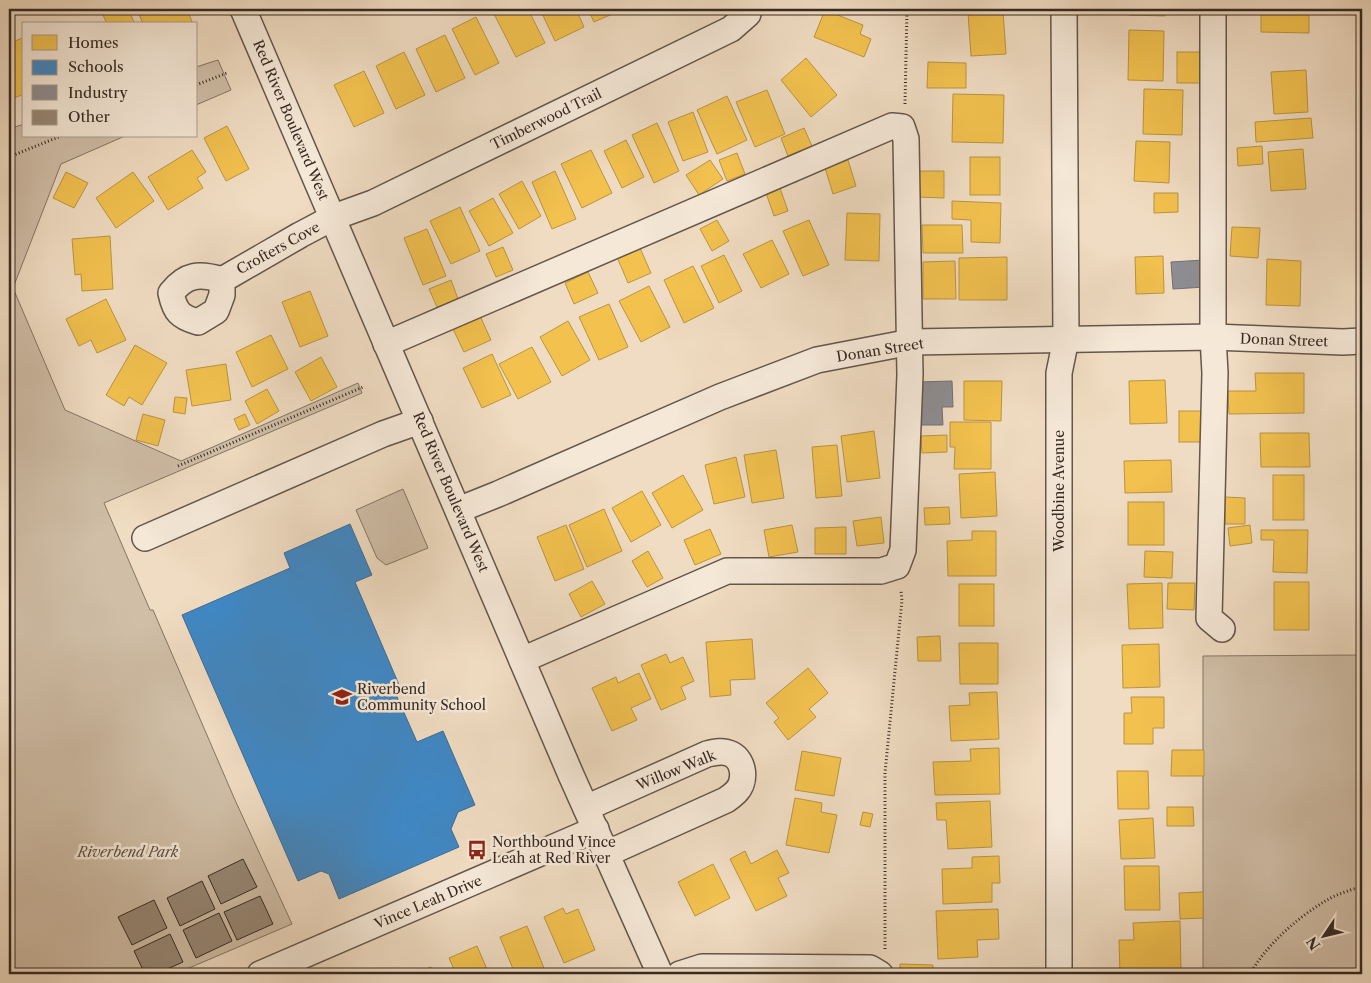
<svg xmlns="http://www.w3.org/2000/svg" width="1371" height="983" viewBox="0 0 1371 983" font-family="'Libre Caslon Text',serif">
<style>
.green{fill:#d0bea7;stroke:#837466}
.homes{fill:#f2c14e;stroke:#ba9441}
.schools{fill:#3f88c5;stroke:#3c6c95}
.industry{fill:#8d8d92;stroke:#736f71}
.building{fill:#978776;stroke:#362a24}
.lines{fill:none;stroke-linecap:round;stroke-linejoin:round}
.minor-casing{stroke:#64564c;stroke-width:28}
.path{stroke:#362a24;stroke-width:3;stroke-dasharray:1 2.5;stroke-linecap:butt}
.minor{stroke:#f5e8d7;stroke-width:25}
.labels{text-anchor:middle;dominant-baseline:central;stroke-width:5;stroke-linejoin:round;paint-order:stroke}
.street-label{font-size:14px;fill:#362a24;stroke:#f5e8d7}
.poi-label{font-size:14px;fill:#362a24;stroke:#f5e8d7;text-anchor:start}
.park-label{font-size:14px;font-style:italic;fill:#5c4f45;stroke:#f5e8d7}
</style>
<rect width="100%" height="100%" fill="#f0dcc2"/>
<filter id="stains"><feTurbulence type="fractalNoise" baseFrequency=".004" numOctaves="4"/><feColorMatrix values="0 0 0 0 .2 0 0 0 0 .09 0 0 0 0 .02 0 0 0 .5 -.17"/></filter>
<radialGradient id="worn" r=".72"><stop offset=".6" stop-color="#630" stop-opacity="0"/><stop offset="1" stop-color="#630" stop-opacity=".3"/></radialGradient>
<!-- green -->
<g class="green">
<polygon points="218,60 231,90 196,105 196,67"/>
<polygon points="24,124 24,136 125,136 61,164 13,288 65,410 181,461 358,383 362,393 104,503 150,610 153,610 235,800 292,924 175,974 9,974 9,129"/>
<polygon points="403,489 428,548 386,565 377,558 356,510"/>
<polygon points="1362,655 1362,974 1203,974 1203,656"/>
</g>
<!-- homes -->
<g class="homes">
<polygon points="116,9 128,9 135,24 107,24 103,15"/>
<polygon points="137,9 187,9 193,24 152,24 151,22 143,24"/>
<polygon points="505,9 528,9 545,43 516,57 494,14"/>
<polygon points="540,9 576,9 584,27 555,41"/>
<polygon points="588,9 624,9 594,22"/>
<polygon points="1129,9 1165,9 1165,16 1129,15"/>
<polygon points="1261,9 1309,10 1309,33 1261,32"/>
<polygon points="825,10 863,25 860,34 871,39 864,57 814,37"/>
<polygon points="1003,11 1006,54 971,56 968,13"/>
<polygon points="476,17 499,63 475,75 452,29"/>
<polygon points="1129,30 1164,31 1163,81 1128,80"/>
<polygon points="445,35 465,78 436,92 416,49"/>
<polygon points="24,37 24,94 9,100 9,70 12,69 9,60 9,44"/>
<polygon points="404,52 425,95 396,109 376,66"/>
<rect x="1177" y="52" width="29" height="31"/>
<polygon points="806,58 837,95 811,117 781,80"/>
<polygon points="928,62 966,63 966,88 927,88"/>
<polygon points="1306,70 1308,112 1274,114 1271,72"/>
<polygon points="364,71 384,113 354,127 334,85"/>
<polygon points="1144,89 1183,90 1182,135 1143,134"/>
<polygon points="767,90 785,134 755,147 736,102"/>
<polygon points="953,94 1004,95 1003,143 952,142"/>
<polygon points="727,96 747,140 717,154 697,110"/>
<polygon points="693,112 708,152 683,161 668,122"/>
<polygon points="1311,118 1313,138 1256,142 1255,122"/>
<polygon points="657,123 679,171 654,183 632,135"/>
<polygon points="227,126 249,169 226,181 204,138"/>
<polygon points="804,128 812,146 788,156 781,138"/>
<polygon points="626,140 644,177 622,188 604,151"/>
<polygon points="1136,141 1170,142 1169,183 1134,181"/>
<polygon points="1262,146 1263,164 1238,166 1237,148"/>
<polygon points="1303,149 1306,189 1271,191 1268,152"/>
<polygon points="192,150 206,172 197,178 203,188 168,210 148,177"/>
<polygon points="591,150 612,193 582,208 561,164"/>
<polygon points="737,153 745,174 727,181 719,160"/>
<rect x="970" y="157" width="30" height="38"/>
<polygon points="710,160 723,179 699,195 686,175"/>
<polygon points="848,160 856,186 833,194 825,168"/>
<polygon points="555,171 576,219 552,229 532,182"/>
<polygon points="919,171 944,171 944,198 918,197"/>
<polygon points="66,172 88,183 74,208 53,198"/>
<polygon points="133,172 154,201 116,228 96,198"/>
<polygon points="522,181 541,216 519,229 499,194"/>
<polygon points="780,188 788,211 774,216 766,193"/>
<polygon points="1154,193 1178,193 1178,212 1154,213"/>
<polygon points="493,198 513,233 489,246 469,211"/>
<polygon points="952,201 1001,203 1000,243 971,242 971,220 952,219"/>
<polygon points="460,207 480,251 451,264 430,221"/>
<polygon points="847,213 880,214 879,261 845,260"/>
<polygon points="717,220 729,241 712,251 700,229"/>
<polygon points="809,220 829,265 803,276 783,231"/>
<polygon points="922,225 962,225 963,253 923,253"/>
<polygon points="1232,227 1260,228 1258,258 1230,256"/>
<polygon points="427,229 446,276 423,285 404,238"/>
<polygon points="110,236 113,289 82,291 81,274 75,275 72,239"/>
<polygon points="772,240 789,274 761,288 743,254"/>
<polygon points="503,247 513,270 496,277 486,254"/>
<polygon points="640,248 651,273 628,283 617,257"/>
<polygon points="724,255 742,291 719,303 701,266"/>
<polygon points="1163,256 1164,293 1136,294 1135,257"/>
<polygon points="1007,257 1007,300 959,300 959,258"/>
<polygon points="1267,259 1301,261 1300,306 1266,305"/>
<polygon points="955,261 956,299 923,299 923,262"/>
<polygon points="693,266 714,308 684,323 664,280"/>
<polygon points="588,272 598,293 574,304 565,283"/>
<polygon points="451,280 458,299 437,307 429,289"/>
<polygon points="649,286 670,327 641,342 619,301"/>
<polygon points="310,291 328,336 300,347 282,302"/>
<polygon points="106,299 126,340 97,353 91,340 79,346 66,319"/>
<polygon points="609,304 628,347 599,360 579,317"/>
<polygon points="480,316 491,340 464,352 453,329"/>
<polygon points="568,321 590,360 562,376 540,337"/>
<polygon points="271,335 288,369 252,387 236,352"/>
<polygon points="135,345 167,363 142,405 129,397 124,406 106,395"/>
<polygon points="532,347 551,382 518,399 499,364"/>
<polygon points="492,354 511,395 482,408 463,368"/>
<polygon points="321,357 337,387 311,401 295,372"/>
<polygon points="226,364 231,400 192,406 186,370"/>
<polygon points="1255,373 1304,373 1304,413 1229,414 1228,391 1256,391"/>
<polygon points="1165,380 1167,423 1130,424 1129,381"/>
<polygon points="964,381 1002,381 1001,421 964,420"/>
<polygon points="267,389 279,411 257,424 245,401"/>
<polygon points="175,397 187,398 185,414 173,412"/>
<rect x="1179" y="411" width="25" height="31"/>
<polygon points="143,414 165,420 158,446 136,440"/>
<polygon points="245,414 250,425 239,430 234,419"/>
<polygon points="950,422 991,422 991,469 954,469 955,447 950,447"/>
<polygon points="874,431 880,478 847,482 841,436"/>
<polygon points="1260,433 1309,433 1310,467 1261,467"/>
<polygon points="947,435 947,452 922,453 921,436"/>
<polygon points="837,445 842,496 816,498 812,447"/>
<polygon points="776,450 784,498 752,503 744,455"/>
<polygon points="736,457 745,497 714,504 705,465"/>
<polygon points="1171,460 1172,492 1125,493 1124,461"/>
<polygon points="995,472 997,516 961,518 959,474"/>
<polygon points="683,475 703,510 672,528 652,493"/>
<rect x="1273" y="475" width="31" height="45"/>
<polygon points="642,491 661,525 631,542 612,508"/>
<polygon points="1225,497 1245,498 1245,524 1225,524"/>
<rect x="1128" y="502" width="36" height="43"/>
<polygon points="949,507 950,524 925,525 924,508"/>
<polygon points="604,509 622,551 587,567 569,525"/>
<polygon points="881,517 884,543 857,546 853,521"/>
<polygon points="566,525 584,569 555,581 537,537"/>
<polygon points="792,525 798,552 769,557 764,530"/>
<polygon points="1250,525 1252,543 1230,546 1228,528"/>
<polygon points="846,527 846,554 815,554 815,528"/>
<polygon points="710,529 721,554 695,565 684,540"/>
<polygon points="1261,530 1308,530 1307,573 1273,572 1274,540 1261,540"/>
<polygon points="972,531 996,531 996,576 948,576 947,541 972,540"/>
<polygon points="648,551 663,578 647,587 632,561"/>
<polygon points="1145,551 1173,552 1172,578 1144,577"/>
<polygon points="592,581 605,604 581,617 569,594"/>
<rect x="1274" y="582" width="35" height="48"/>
<polygon points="1162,583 1163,628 1129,629 1127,584"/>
<polygon points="1168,583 1195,583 1194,610 1167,609"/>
<rect x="959" y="584" width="35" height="42"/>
<polygon points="940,636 941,661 918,661 917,637"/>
<polygon points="752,639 755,679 730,680 731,695 710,697 706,642"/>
<polygon points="959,643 998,643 998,684 960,684"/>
<polygon points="1159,644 1160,687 1123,688 1122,645"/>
<polygon points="666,654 670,663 683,657 694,681 681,687 686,699 661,710 641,665"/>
<polygon points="808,668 828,693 809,709 816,717 788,740 774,722 779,718 766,703"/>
<polygon points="639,673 651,699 631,708 637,720 612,731 592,688 616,677 618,683"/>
<polygon points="997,692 999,739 951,741 949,706 970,705 969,693"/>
<polygon points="1131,697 1164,697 1164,728 1153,728 1153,744 1124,744 1124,713 1132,713"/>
<polygon points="999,748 1000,794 935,795 933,762 971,761 970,749"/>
<polygon points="1172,750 1204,750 1204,776 1171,776"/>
<polygon points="802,751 841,758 834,796 795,790"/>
<polygon points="1117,771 1148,771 1149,809 1118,809"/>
<polygon points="795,798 822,803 821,812 837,815 829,853 786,845"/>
<polygon points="990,801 992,847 948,849 946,820 937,820 936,803"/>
<polygon points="1167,807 1193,807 1194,826 1167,826"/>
<polygon points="863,812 873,814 870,827 860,825"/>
<polygon points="1153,818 1155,858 1121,859 1119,820"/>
<polygon points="777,850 789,873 778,878 787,896 756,911 730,859 745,851 751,864"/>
<polygon points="999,856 1000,883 992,883 992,902 943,904 942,869 972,868 972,857"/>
<polygon points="713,864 730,898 695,916 678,882"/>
<polygon points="1124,866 1159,866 1160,910 1125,910"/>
<polygon points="1203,892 1203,918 1180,919 1179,893"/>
<polygon points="563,908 566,914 578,909 595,950 564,963 544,917"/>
<polygon points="998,909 999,939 977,940 978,957 938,959 936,911"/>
<polygon points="1180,921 1181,973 1120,974 1119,940 1134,940 1133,923"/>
<polygon points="527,926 544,968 527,974 515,974 500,937"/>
<polygon points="477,946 489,974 456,974 449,958"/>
<polygon points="900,964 933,965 933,974 900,974"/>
<polygon points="431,967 434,974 413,974"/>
</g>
<!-- schools -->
<polygon class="schools" points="350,524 372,575 355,582 400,687 394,690 417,742 443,731 475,805 458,812 451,829 459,847 339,899 329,874 321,871 298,881 182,615 290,568 284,553"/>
<!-- industry -->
<g class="industry">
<polygon points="1204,260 1205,287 1173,289 1171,262"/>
<polygon points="952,381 953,407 942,407 943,425 920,425 918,382"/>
</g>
<!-- building -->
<g class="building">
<polygon points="243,859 257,887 221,904 208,876"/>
<polygon points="202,881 215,909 180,926 167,898"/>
<polygon points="260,896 273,924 237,940 224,912"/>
<polygon points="154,900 167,928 132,945 118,917"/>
<polygon points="219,913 232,941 196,958 183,930"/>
<polygon points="170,934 183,962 156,974 145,974 134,951"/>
</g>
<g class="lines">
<defs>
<g id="minor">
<polyline points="243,9 571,775 660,974"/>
<polyline points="1213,9 1213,337 1215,373 1209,618 1222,629"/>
<path d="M222 280C199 273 186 274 171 293 175 312 180 317 198 322L216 311 222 295V280L300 235 334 217 373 203 731 29 748 14 749 9"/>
<polyline points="386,344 892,126 902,127 906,139 910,375 903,550 897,566 881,571 727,571 522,660"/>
<polyline points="458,510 498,494 720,397 817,360 911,342 1213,337 1343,342 1362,341"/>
<polyline points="145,538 383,434 420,421"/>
<path d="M586 808 707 754C715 752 723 750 731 754 745 761 746 782 736 792 733 795 729 798 726 800L606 854"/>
<polyline points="260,974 596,829"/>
<polyline points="680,974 702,967 870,968 880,974"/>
<polyline points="1059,974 1059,373 1066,339 1064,9"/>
</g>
</defs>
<!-- minor casing -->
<use href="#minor" class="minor-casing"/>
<!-- path -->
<g class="path">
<polyline points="196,85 227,73"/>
<polyline points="905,104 907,9"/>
<polyline points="9,157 61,136"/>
<polyline points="178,466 363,387"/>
<polyline points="885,949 885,773 902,600 901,591"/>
<path d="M1250 974C1267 944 1297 918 1327 900 1337 894 1351 890 1362 886"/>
</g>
<!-- minor -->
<use href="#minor" class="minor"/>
</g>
<!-- icons -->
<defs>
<symbol id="school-bare" viewBox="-9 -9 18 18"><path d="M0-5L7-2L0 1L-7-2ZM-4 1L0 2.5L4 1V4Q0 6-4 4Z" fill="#8f2418" stroke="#f5e8d7" stroke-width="2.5" paint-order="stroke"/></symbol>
<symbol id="bus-bare" viewBox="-9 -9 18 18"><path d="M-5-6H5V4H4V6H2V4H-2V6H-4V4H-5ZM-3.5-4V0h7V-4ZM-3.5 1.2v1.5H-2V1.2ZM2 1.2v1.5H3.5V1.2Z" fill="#8f2418" stroke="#f5e8d7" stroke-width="2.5" paint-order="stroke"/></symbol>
</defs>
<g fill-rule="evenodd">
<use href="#school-bare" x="328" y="683" width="28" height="28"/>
<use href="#bus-bare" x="463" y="836" width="28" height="28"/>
</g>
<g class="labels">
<!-- street labels -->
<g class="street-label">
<text transform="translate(546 119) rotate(-26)">Timberwood Trail</text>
<text transform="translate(291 120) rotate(67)">Red River Boulevard West</text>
<text transform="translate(278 248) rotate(-29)">Crofters Cove</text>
<text transform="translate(1284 340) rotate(2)">Donan Street</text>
<text transform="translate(880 350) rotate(-9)">Donan Street</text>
<text transform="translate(1059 491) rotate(-90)">Woodbine Avenue</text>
<text transform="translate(451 492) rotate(67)">Red River Boulevard West</text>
<text transform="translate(676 770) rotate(-22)">Willow Walk</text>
<text transform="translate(428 902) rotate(-23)">Vince Leah Drive</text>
</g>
<!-- poi labels -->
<g class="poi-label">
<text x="357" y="689">Riverbend<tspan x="357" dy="16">Community School</tspan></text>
<text x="492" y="842">Northbound Vince<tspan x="492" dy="16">Leah at Red River</tspan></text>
</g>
<!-- park labels -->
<g class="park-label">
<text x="128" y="852">Riverbend Park</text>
</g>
</g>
<!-- margin -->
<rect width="1371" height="983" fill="none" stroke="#f0dcc2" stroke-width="30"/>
<rect x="10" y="10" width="1351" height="963" fill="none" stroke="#362a24" stroke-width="2.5"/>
<rect x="15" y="15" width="1341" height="953" fill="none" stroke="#362a24"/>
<!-- legend -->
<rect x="22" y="22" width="175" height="115" fill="#f5e8d7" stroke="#a99c8f"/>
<rect x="32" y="35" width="25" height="15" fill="#f2c14e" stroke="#a99c8f"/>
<text x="68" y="48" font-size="15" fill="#362a24">Homes</text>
<rect x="32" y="60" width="25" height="15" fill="#3f88c5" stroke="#a99c8f"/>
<text x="68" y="72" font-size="15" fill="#362a24">Schools</text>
<rect x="32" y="85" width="25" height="15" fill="#8d8d92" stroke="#a99c8f"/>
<text x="68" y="98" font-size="15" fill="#362a24">Industry</text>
<rect x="32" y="110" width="25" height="15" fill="#978776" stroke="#a99c8f"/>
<text x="68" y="122" font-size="15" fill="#362a24">Other</text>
<!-- north arrow -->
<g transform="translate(1324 936) rotate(235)" stroke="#f5e8d7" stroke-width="4" paint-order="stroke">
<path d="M0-4L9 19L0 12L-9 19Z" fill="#362a24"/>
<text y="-8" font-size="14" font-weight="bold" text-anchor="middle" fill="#362a24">N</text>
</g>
<rect width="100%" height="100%" filter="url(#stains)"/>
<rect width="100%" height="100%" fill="url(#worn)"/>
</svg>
